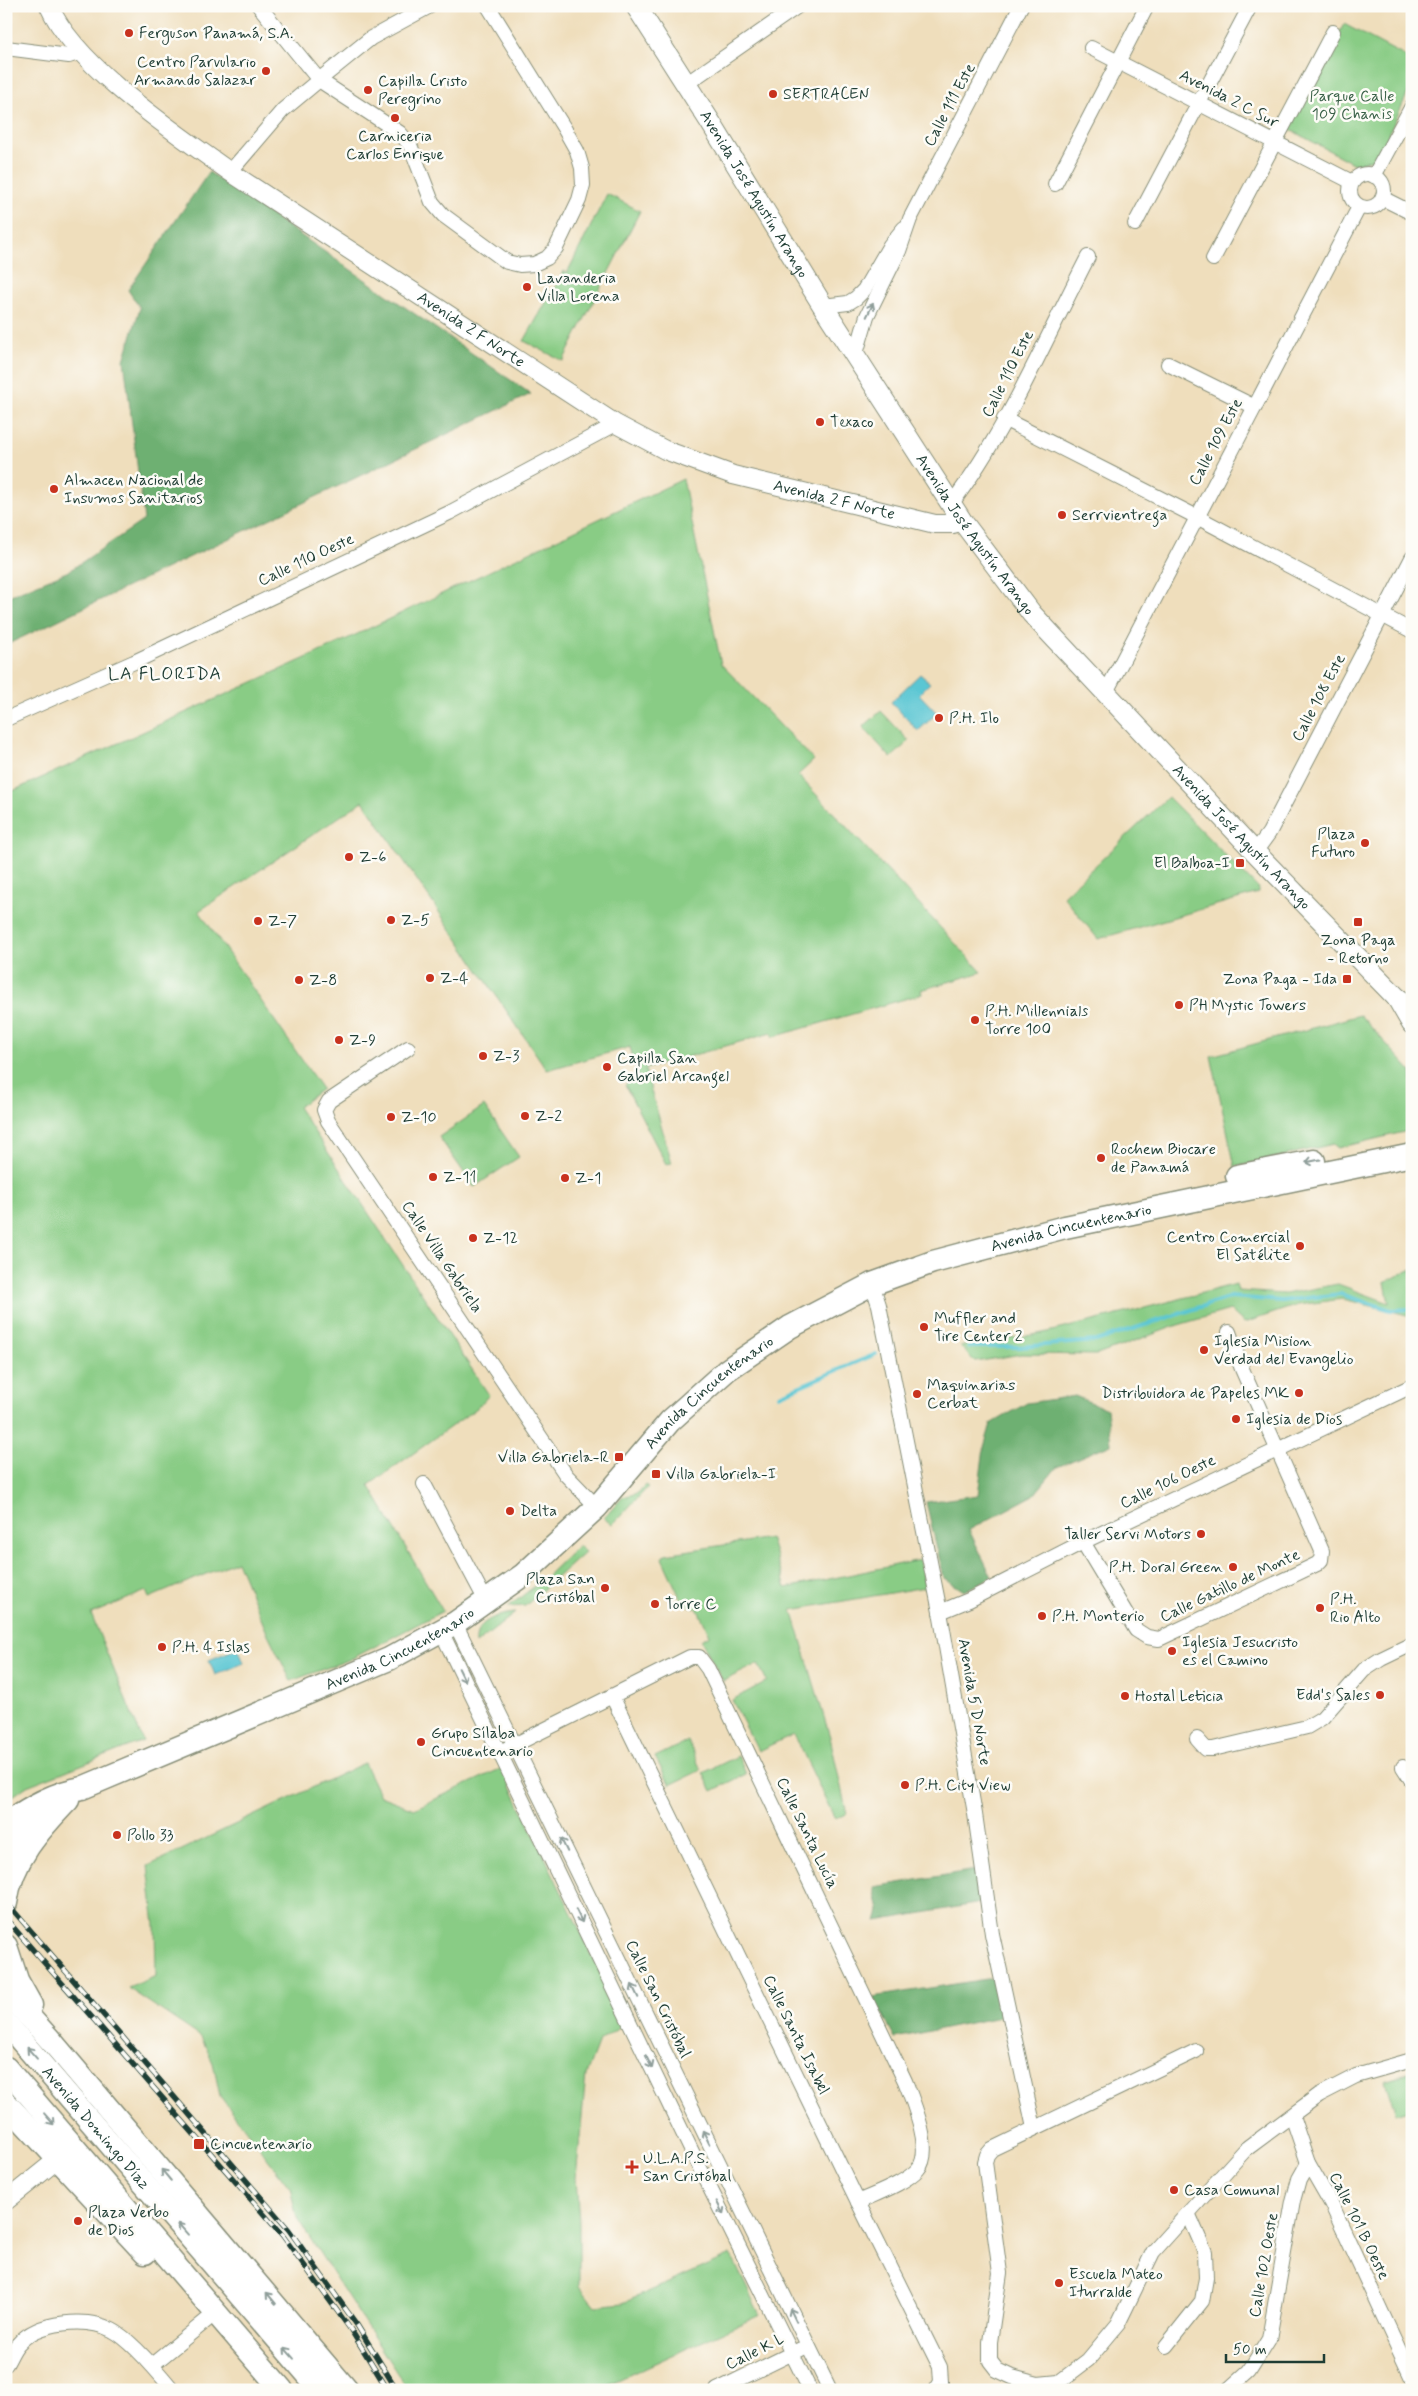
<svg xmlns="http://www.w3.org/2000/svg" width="1418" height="2396" viewBox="0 0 1418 2396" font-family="Mynerve,sans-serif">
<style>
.green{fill:#89cc85;stroke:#54845c}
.forest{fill:#6eb072;stroke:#467653}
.water{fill:#5ac6d3;stroke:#3c8284}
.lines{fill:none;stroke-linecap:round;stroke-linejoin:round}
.stream{stroke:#5ac6d3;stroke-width:4}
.minor-casing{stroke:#878e78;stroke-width:16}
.tertiary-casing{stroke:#878e78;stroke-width:20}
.secondary-casing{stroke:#878e78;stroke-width:22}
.primary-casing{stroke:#878e78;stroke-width:25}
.minor{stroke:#fff;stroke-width:14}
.tertiary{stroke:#fff;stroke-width:18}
.secondary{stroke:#fff;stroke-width:20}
.primary{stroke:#fff;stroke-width:22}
.rail-casing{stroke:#1f3d34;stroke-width:5.5}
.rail{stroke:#fdfcf7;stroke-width:4;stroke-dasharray:11;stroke-linecap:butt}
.oneway{stroke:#8f9e9a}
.poi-dot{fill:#c8321e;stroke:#fdfcf7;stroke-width:2}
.labels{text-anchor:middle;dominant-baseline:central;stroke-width:5;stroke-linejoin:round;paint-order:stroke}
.poi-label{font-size:16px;fill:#1f3d34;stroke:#fdfcf7;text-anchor:start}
.park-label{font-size:16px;fill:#3a6148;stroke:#fdfcf7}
.street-label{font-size:16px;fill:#1f3d34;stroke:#fdfcf7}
.neighbourhood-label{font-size:18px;letter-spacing:1px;fill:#1f3d34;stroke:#fdfcf7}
</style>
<rect width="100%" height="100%" fill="#fdfcf7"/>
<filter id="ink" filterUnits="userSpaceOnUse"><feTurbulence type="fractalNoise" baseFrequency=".02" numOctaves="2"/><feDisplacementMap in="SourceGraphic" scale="10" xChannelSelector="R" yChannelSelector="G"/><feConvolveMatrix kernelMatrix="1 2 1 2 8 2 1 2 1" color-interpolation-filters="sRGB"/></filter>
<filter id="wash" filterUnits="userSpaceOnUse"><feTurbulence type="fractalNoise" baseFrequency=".0096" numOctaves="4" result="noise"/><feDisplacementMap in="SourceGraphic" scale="20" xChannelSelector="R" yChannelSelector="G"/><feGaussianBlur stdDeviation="1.12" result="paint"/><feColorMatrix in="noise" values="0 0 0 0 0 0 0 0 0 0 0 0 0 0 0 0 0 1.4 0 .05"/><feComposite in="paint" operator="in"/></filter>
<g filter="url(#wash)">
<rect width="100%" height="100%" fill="#efdebc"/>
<!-- green -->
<g class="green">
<polygon points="1344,24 1412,60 1412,84 1378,158 1354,164 1289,129"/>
<polygon points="607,194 640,211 563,361 524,341 564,271 567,273"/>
<polygon points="683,479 721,664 814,760 798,775 982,972 921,990 922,994 773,1037 771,1033 645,1069 672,1163 666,1164 625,1085 638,1076 630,1047 547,1070 363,801 199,911 322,1089 298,1107 489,1395 477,1408 369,1485 443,1611 351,1659 291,1681 265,1628 237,1561 149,1598 146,1591 91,1614 143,1741 27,1786 6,1801 6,794 328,648"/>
<polygon points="881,711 909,741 891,758 863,727"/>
<polygon points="1168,797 1258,888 1258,893 1098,939 1063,896"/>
<polygon points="1360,1015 1412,1072 1412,1130 1338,1148 1333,1144 1235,1167 1211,1056"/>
<polygon points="484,1106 519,1157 474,1187 439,1137"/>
<path d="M1412 1269 1411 1316 1343 1299 1298 1305 1244 1323 1230 1310 1178 1325 1097 1355 1021 1354 975 1362 960 1346C988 1339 1014 1339 1043 1333 1108 1318 1172 1301 1236 1284L1238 1291 1285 1294 1338 1284 1389 1303 1385 1282Z"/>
<polygon points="645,1485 648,1487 612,1525 604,1518 623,1497 638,1493"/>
<polygon points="770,1538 786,1588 920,1560 925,1587 792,1610 830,1737 847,1814 835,1819 794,1734 758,1751 732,1700 767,1681 758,1664 723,1681 701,1640 710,1635 697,1608 683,1604 662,1558 665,1554"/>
<polygon points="578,1546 585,1552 525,1606 508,1607 544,1579"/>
<path d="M515 1613 476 1644C474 1621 496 1615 515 1613Z"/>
<polygon points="688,1741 701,1770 670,1785 655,1757"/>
<polygon points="738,1756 746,1774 712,1791 703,1773"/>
<polygon points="364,1763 380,1796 414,1809 502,1768 625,2024 599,2041 586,2075 576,2178 579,2222 579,2286 595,2306 623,2303 731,2255 760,2315 596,2390 408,2390 297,2218 290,2188 220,2096 213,2063 201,2037 128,1988 156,1976 155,1925 148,1866"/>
<polygon points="1412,2072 1412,2109 1396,2114 1385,2080"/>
</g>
<!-- forest -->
<g class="forest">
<polygon points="209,172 531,394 6,645 6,597 69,571 144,520 124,360 140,308 128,290"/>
<polygon points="1075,1396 1107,1409 1111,1444 1057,1467 1034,1495 969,1530 992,1577 964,1591 944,1578 926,1502 978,1495 984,1447 991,1424 1027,1403"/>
<polygon points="976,1870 981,1903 876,1921 879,1911 874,1887"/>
<polygon points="993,1978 1000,2017 895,2038 873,1997"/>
</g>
<!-- water -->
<g class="water">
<polygon points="920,674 930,683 919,694 937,713 918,731 891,702"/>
<polygon points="238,1648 244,1663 215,1675 209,1660"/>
</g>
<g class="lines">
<!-- stream -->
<g class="stream">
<polyline points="969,1347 1019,1347 1096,1341 1231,1297 1282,1301 1340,1294 1391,1310 1412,1309"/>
<polyline points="779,1395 876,1354"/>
</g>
</g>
</g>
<g filter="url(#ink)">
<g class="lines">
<defs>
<g id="minor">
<polyline points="259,6 319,80 400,133 410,145 432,202 443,215 507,262 520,265 534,264 547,258 556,248 579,200 583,185 582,168 577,151 564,128 488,6"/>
<polyline points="6,48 69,56 81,52"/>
<polyline points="1091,48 1352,182"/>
<polyline points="686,84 798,6"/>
<polyline points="230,172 283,110 319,80 371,38 430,6"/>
<circle cx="1367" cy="191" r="17"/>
<polyline points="1374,176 1412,106"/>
<polyline points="1055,184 1147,6"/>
<polyline points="1382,198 1412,213"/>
<polyline points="1135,224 1248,10"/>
<polyline points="1213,259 1333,32"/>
<polyline points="823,306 848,303 856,298 864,290 890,245 904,228"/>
<polyline points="855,357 867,316 899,251 910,219 1021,6"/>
<polyline points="1168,364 1255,407"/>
<polyline points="1004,419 1197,517 1412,631"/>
<path d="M952 503C1006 432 1046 338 1088 257"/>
<polyline points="1105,694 1359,207"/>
<polyline points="6,719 134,662 449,513 616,424"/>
<polyline points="1255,852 1269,833 1412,558"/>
<polyline points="408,1048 329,1101 324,1110 328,1121 566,1475 597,1507"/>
<polyline points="872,1284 879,1305 940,1612 975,1814 992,1934 1034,2128"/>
<polyline points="424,1484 486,1601"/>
<polyline points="1083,1542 1136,1630 1147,1637 1159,1639 1317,1564 1321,1560 1322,1551 1242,1369 1229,1332"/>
<polyline points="940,1612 969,1600 1083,1542 1412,1386"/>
<polyline points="455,1623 830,2390"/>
<polyline points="441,1631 695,2158 810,2390"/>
<polyline points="612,1696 858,2202 940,2367 941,2382 936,2390"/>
<polyline points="1197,1739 1206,1749 1213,1749 1307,1727 1322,1718 1364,1670 1381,1659 1412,1644"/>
<path d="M500 1752 690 1657H699L708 1669 905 2081C913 2101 934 2151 918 2169 906 2183 875 2194 858 2202"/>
<polyline points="1403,1767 1412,1781"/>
<polyline points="1196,2051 992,2149 987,2155 985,2162 1000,2273 990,2342 990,2361 997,2370 1012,2377 1038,2384 1059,2382 1088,2360 1118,2324 1153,2252 1245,2150 1319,2095 1356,2076 1412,2060"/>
<polyline points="1292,2116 1308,2163 1331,2203 1412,2378"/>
<polyline points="1166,2346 1202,2301 1206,2278 1205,2252 1188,2213"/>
<path d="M6 2364C10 2358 13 2349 18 2344 38 2321 87 2317 112 2330 130 2339 159 2373 173 2390"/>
<polyline points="152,2365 207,2320"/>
<polyline points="717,2390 801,2349"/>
<polyline points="1228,2390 1249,2371 1269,2339 1293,2201 1299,2179 1308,2163"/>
</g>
<g id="tertiary">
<path id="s1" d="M49 6C76 67 176 133 230 172L616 424 665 450 733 475 935 524H953L962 521"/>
<polyline points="6,2201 58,2159"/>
</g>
<g id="secondary">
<path id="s2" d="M636 6 709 120 823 306 962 521 1032 614 1255 852 1397 998 1412 1007"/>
<polyline points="1397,998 1412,1024"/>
</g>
<g id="primary">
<polyline points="1237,1176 1314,1161"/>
<path id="s3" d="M6 1824C29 1807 53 1793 82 1788L389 1659 455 1623 523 1575 597 1507 670 1421 727 1370 790 1327 872 1284 933 1262 1065 1227 1412 1155"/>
<path d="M6 1854C14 1839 25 1825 40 1816"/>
<path d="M6 1903C11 1861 40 1829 68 1800"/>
<polyline points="6,1946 17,1980 31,2005"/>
<polyline points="6,1991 53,2043 347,2390"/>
<path id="s4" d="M6 2023 321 2390"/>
<polyline points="6,2068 282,2390"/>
<polyline points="6,2103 145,2253"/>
</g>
</defs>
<!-- minor casing -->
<use href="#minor" class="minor-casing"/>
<!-- tertiary casing -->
<use href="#tertiary" class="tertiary-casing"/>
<!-- secondary casing -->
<use href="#secondary" class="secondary-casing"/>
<!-- primary casing -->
<use href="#primary" class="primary-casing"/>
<!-- minor -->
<use href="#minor" class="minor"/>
<!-- tertiary -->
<use href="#tertiary" class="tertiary"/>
<!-- secondary -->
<use href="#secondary" class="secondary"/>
<!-- primary -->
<use href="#primary" class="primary"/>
<defs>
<g id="rail">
<polyline points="6,1902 289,2230 357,2325 397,2390"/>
<polyline points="6,1919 283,2236 351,2330 388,2390"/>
</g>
</defs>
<!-- rail casing -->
<use href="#rail" class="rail-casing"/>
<!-- rail -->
<use href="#rail" class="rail"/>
</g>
<!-- one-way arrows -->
<defs><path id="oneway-shaft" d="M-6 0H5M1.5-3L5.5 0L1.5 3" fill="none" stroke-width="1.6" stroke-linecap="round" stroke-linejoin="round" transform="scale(1.25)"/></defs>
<g class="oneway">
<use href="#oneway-shaft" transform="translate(870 310) rotate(-64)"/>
<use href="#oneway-shaft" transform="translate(1313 1161) rotate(169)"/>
<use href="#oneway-shaft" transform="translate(462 1675) rotate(64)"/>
<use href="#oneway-shaft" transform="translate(564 1845) rotate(-116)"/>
<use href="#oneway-shaft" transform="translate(579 1916) rotate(64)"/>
<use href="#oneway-shaft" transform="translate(635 1991) rotate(-116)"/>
<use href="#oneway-shaft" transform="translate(32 2053) rotate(-131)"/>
<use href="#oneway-shaft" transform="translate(649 2062) rotate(64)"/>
<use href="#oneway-shaft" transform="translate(49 2119) rotate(49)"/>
<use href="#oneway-shaft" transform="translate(706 2137) rotate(-116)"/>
<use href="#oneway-shaft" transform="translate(166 2175) rotate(-130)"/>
<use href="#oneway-shaft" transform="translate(720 2208) rotate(63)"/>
<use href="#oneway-shaft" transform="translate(183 2229) rotate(-131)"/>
<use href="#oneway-shaft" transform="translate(271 2298) rotate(-130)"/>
<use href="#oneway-shaft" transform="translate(793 2315) rotate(-116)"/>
<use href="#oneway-shaft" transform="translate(289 2353) rotate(-131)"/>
</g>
</g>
<!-- markers -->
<g class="poi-dot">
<circle cx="129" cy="33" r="5"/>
<circle cx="266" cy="71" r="5"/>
<circle cx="368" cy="90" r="5"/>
<circle cx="773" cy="94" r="5"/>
<circle cx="395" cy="118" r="5"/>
<circle cx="527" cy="287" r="5"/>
<circle cx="820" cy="422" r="5"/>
<circle cx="54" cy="489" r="5"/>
<circle cx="1062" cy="515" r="5"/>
<circle cx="939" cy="718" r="5"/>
<circle cx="1365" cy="843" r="5"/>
<circle cx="349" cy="857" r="5"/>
<rect x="1235" y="858" width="10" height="10" rx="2.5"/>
<circle cx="391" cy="920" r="5"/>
<circle cx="258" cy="921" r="5"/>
<rect x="1353" y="917" width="10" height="10" rx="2.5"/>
<circle cx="430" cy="978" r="5"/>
<rect x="1342" y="974" width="10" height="10" rx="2.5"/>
<circle cx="299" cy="980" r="5"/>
<circle cx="1179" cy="1005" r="5"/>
<circle cx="975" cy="1020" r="5"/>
<circle cx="339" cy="1040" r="5"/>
<circle cx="483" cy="1056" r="5"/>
<circle cx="607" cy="1067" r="5"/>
<circle cx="525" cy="1116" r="5"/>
<circle cx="391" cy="1117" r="5"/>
<circle cx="1101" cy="1158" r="5"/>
<circle cx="433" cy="1177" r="5"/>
<circle cx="565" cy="1178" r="5"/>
<circle cx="473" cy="1238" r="5"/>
<circle cx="1300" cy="1246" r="5"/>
<circle cx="924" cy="1327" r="5"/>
<circle cx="1204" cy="1350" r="5"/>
<circle cx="1299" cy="1393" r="5"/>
<circle cx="917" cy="1394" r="5"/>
<circle cx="1236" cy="1419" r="5"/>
<rect x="614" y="1452" width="10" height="10" rx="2.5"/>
<rect x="651" y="1469" width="10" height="10" rx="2.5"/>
<circle cx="510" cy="1511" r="5"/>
<circle cx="1201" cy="1534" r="5"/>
<circle cx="1233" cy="1567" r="5"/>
<circle cx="605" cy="1588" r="5"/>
<circle cx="655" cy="1604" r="5"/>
<circle cx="1320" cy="1608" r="5"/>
<circle cx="1042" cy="1616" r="5"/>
<circle cx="162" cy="1647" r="5"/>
<circle cx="1172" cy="1651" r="5"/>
<circle cx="1380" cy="1695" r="5"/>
<circle cx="1125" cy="1696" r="5"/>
<circle cx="421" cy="1742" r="5"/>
<circle cx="905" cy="1785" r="5"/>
<circle cx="117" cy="1835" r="5"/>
<rect x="193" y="2138" width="12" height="12" rx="2.5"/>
<path d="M629.5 2159.5h5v5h5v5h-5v5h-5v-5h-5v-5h5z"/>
<circle cx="1174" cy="2190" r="5"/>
<circle cx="78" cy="2221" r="5"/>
<circle cx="1059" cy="2283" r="5"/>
</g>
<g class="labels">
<!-- poi labels -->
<g class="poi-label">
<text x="139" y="33">Ferguson Panamá, S.A.</text>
<text x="256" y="62" text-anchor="end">Centro Parvulario<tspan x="256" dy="18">Armando Salazar</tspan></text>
<text x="378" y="81">Capilla Cristo<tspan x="378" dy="18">Peregrino</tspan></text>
<text x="783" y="94">SERTRACEN</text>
<text x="395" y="136" text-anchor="middle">Carniceria<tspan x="395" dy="18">Carlos Enrique</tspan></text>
<text x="537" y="278">Lavanderia<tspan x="537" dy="18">Villa Lorena</tspan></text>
<text x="830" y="422">Texaco</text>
<text x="64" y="480">Almacen Nacional de<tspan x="64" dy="18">Insumos Sanitarios</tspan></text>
<text x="1072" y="515">Serrvientrega</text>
<text x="949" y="718">P.H. Ilo</text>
<text x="1355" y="834" text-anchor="end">Plaza<tspan x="1355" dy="18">Futuro</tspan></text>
<text x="359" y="857">Z-6</text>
<text x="1230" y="863" text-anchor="end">El Balboa-I</text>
<text x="401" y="920">Z-5</text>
<text x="268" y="921">Z-7</text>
<text x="1358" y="940" text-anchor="middle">Zona Paga<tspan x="1358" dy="18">- Retorno</tspan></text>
<text x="440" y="978">Z-4</text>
<text x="1337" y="979" text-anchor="end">Zona Paga - Ida</text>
<text x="309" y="980">Z-8</text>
<text x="1189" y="1005">PH Mystic Towers</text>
<text x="985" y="1011">P.H. Millennials<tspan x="985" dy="18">Torre 100</tspan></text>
<text x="349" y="1040">Z-9</text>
<text x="493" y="1056">Z-3</text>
<text x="617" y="1058">Capilla San<tspan x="617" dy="18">Gabriel Arcangel</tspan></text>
<text x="535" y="1116">Z-2</text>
<text x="401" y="1117">Z-10</text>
<text x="1111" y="1149">Rochem Biocare<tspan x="1111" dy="18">de Panamá</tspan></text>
<text x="443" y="1177">Z-11</text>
<text x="575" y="1178">Z-1</text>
<text x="1290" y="1237" text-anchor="end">Centro Comercial<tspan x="1290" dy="18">El Satélite</tspan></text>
<text x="483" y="1238">Z-12</text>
<text x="934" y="1318">Muffler and<tspan x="934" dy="18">Tire Center 2</tspan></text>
<text x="1214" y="1341">Iglesia Mision<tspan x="1214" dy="18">Verdad del Evangelio</tspan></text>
<text x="927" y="1385">Maquinarias<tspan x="927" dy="18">Cerbat</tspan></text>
<text x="1289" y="1393" text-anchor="end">Distribuidora de Papeles MK</text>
<text x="1246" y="1419">Iglesia de Dios</text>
<text x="609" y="1457" text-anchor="end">Villa Gabriela-R</text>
<text x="666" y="1474">Villa Gabriela-I</text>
<text x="520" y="1511">Delta</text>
<text x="1191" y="1534" text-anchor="end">Taller Servi Motors</text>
<text x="1223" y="1567" text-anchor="end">P.H. Doral Green</text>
<text x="595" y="1579" text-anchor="end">Plaza San<tspan x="595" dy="18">Cristóbal</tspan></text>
<text x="1330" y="1599">P.H.<tspan x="1330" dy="18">Rio Alto</tspan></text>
<text x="665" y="1604">Torre C</text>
<text x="1052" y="1616">P.H. Monterio</text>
<text x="1182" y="1642">Iglesia Jesucristo<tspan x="1182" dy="18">es el Camino</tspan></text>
<text x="172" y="1647">P.H. 4 Islas</text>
<text x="1370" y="1695" text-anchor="end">Edd's Sales</text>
<text x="1135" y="1696">Hostal Leticia</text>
<text x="431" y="1733">Grupo Sílaba<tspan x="431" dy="18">Cincuentenario</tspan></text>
<text x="915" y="1785">P.H. City View</text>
<text x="127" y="1835">Pollo 33</text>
<text x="210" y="2144">Cincuentenario</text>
<text x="643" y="2158">U.L.A.P.S.<tspan x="643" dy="18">San Cristóbal</tspan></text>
<text x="1184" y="2190">Casa Comunal</text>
<text x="88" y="2212">Plaza Verbo<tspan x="88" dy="18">de Dios</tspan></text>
<text x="1069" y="2274">Escuela Mateo<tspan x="1069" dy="18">Iturralde</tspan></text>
</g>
<!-- park labels -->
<g class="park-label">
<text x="1352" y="96">Parque Calle<tspan x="1352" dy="18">109 Chanis</tspan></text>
</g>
<!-- street labels -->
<g class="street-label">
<text transform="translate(1229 99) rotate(27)">Avenida 2 C Sur</text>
<text transform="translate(950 105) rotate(-62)">Calle 111 Este</text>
<text stroke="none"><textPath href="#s2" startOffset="222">Avenida José Agustín Arango</textPath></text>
<text stroke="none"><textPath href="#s1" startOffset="536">Avenida 2 F Norte</textPath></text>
<text transform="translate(1008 374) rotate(-63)">Calle 110 Este</text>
<text transform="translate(1216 442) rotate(-62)">Calle 109 Este</text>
<text stroke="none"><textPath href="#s1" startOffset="941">Avenida 2 F Norte</textPath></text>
<text stroke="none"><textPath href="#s2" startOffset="628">Avenida José Agustín Arango</textPath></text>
<text transform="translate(306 560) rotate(-25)">Calle 110 Oeste</text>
<text transform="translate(1319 698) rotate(-62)">Calle 108 Este</text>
<text stroke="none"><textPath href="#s2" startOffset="1032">Avenida José Agustín Arango</textPath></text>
<text stroke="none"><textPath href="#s3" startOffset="1242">Avenida Cincuentenario</textPath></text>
<text transform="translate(442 1257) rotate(56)">Calle Villa Gabriela</text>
<text stroke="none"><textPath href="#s3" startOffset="838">Avenida Cincuentenario</textPath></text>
<text transform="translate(1168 1482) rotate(-26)">Calle 106 Oeste</text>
<text transform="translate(1230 1586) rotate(-25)">Calle Gatillo de Monte</text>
<text stroke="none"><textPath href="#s3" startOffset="432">Avenida Cincuentenario</textPath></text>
<text transform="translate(974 1702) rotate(80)">Avenida 5 D Norte</text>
<text transform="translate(807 1833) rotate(64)">Calle Santa Lucía</text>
<text transform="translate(658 1999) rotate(64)">Calle San Cristóbal</text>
<text transform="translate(796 2035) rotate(64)">Calle Santa Isabel</text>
<text stroke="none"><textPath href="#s4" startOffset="138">Avenida Domingo Díaz</textPath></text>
<text transform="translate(1359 2226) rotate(64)">Calle 101 B Oeste</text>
<text transform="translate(1264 2265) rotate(-80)">Calle 102 Oeste</text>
<text transform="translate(755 2352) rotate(-26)">Calle K L</text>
</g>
<!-- neighbourhood labels -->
<g class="neighbourhood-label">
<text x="165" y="674">LA FLORIDA</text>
</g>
</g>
<!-- margin -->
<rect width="1418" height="2396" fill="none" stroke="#fdfcf7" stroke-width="25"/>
<!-- scale -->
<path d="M1226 2354v8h98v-8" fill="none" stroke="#1f3d34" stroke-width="2.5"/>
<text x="1233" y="2354" font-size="15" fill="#1f3d34" stroke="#fdfcf7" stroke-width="4" paint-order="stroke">50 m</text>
</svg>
